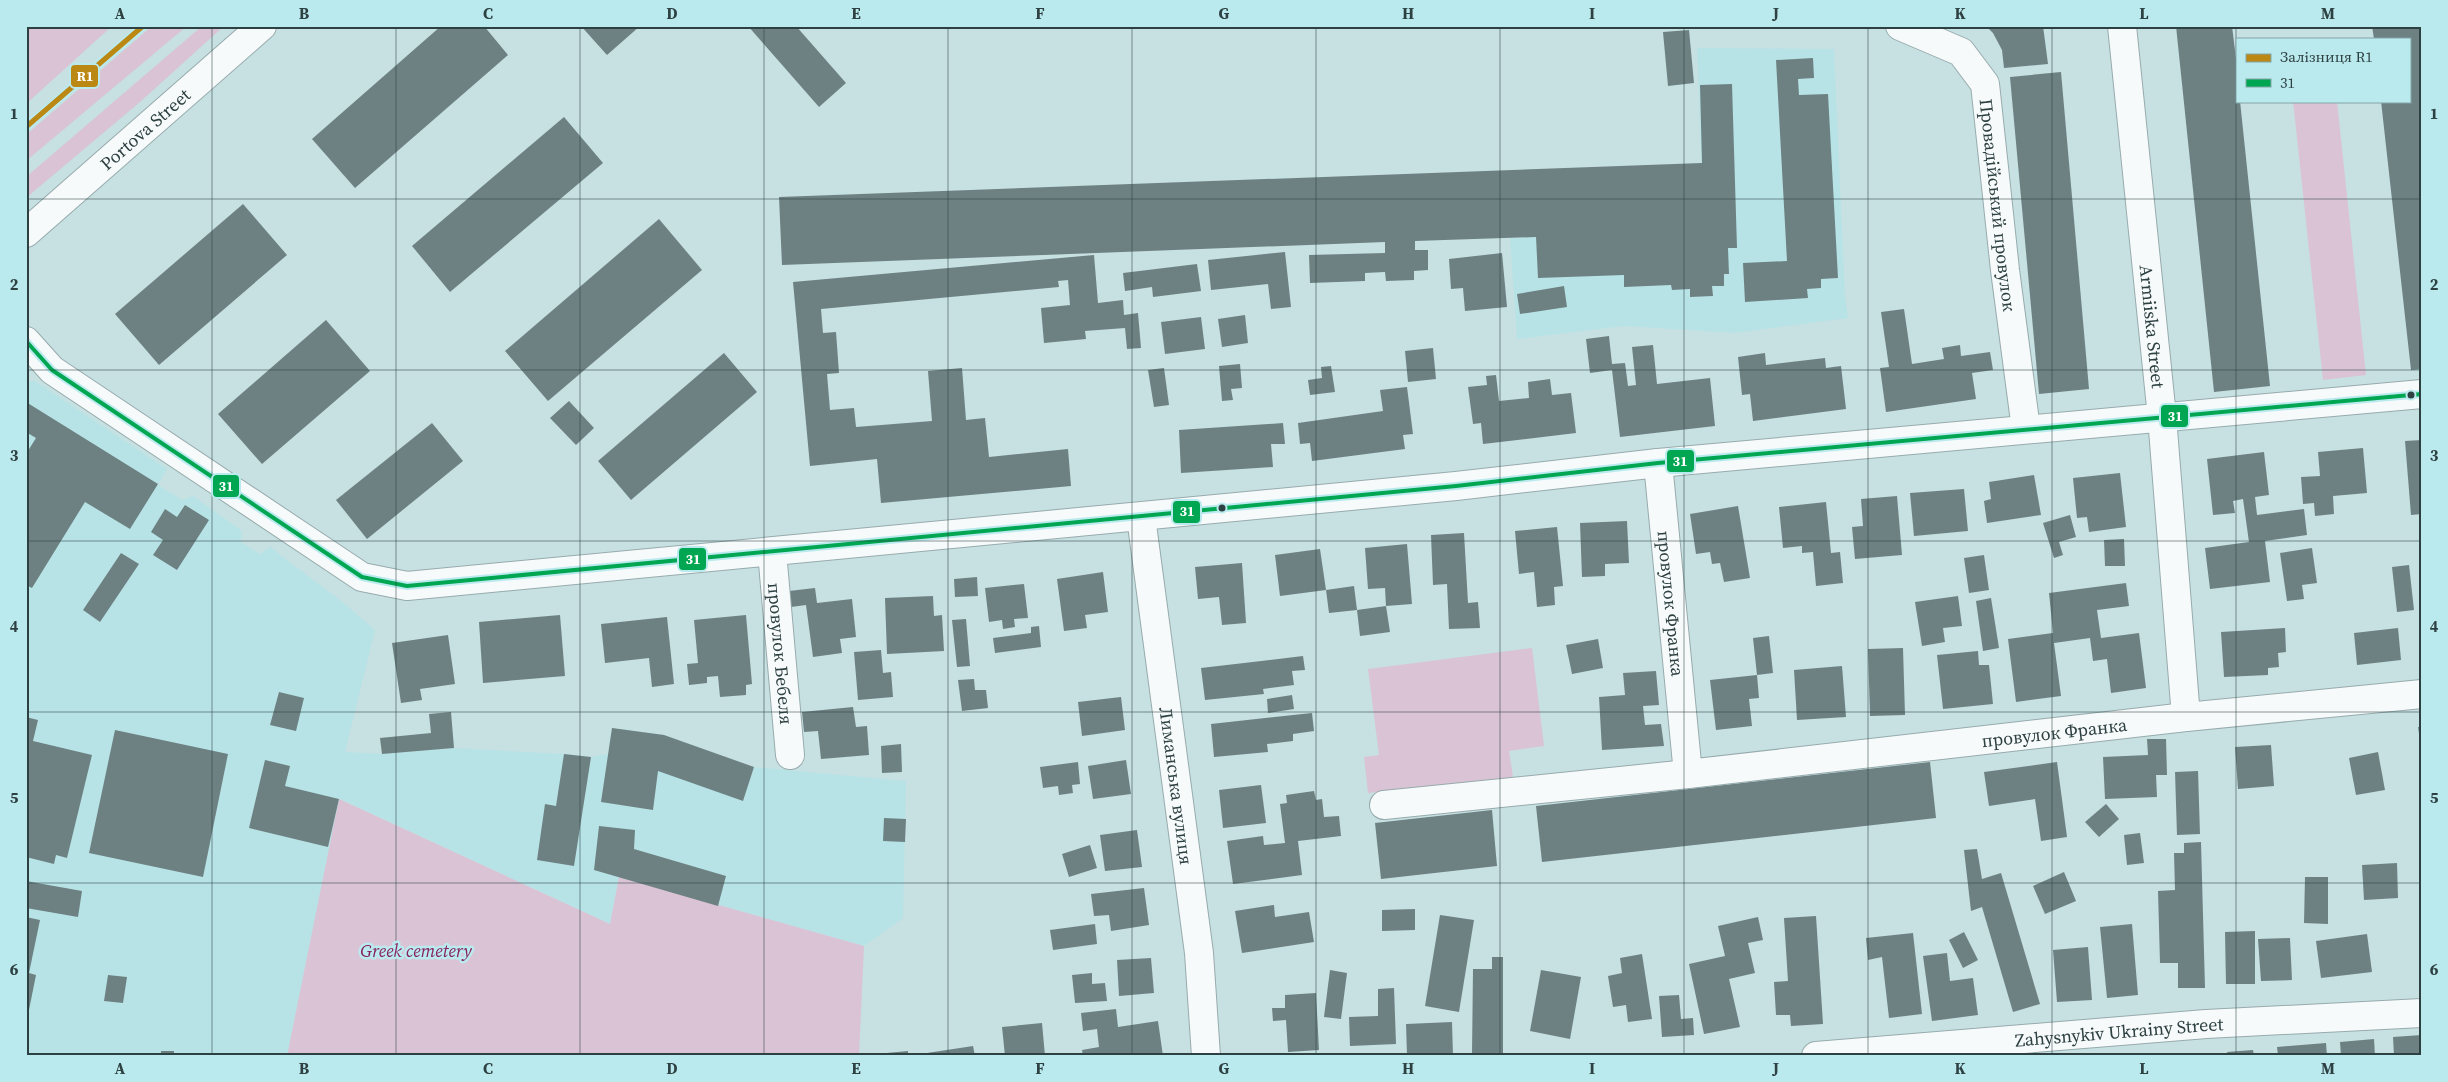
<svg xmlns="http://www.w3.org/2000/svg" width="2448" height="1082" viewBox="0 0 2448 1082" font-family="'Source Serif 4',serif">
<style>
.built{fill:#b8e3e6}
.green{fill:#dac3d5}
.building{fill:#6d8182}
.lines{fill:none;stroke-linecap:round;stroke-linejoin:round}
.minor-casing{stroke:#97abad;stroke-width:30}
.secondary-casing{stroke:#97abad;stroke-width:30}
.minor{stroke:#f7fafb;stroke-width:28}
.secondary{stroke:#f7fafb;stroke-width:28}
.bus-1-casing{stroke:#bbeaee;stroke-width:8}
.bus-1{stroke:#00a651;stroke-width:4}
.rail-1-casing{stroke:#bbeaee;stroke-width:9}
.rail-1{stroke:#bb8814;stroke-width:5}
.grid{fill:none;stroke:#2e4142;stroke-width:1;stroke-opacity:0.55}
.bus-dot{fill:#2e4142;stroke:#bbeaee;stroke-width:2}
.labels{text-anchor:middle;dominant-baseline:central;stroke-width:5;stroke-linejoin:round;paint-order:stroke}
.street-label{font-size:18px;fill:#2e4142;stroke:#bbeaee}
.park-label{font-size:18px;font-style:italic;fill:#87205f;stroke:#bbeaee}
.line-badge{stroke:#bbeaee;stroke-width:2}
.badge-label{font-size:14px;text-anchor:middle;font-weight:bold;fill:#fff}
.neatline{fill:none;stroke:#2e4142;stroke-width:2}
.grid-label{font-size:16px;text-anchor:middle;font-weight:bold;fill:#2e4142}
</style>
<rect width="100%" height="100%" fill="#c7e0e2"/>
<!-- built -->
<g class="built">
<polygon points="1697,48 1834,49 1845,297 1848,318 1735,333 1624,326 1517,339 1510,238 1704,230"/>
<polygon points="35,381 167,469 158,485 182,500 193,496 242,531 241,542 260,554 270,547 345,604 375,630 345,752 382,754 454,748 564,754 591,757 608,754 612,728 664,735 754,767 906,781 903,918 864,946 619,877 610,924 340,799 287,1056 26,1056 26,382"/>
</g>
<!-- green -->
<g class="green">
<polygon points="26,26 112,26 26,104"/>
<polygon points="152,26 187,26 26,161 26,135"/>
<polygon points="202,26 224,26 140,102 26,198 26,177"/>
<polygon points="2293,101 2337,101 2366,375 2323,380"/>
<polygon points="1532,648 1544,746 1509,751 1513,777 1368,793 1364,757 1379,755 1368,669"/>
<polygon points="339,799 610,924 619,877 864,946 859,1056 287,1056"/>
</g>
<!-- building -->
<g class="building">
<polygon points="441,26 484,26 508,55 355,188 312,139"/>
<polygon points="581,26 640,26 607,55"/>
<polygon points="748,26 796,26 846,83 819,107"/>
<polygon points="1986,26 2043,26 2048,64 2004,68 2002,50 1993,33"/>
<polygon points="2176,26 2232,26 2237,67 2237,101 2240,101 2270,386 2214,392"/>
<polygon points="2372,26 2422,26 2422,369 2411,370 2381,101 2409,101 2409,39 2374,39"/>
<polygon points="1689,30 1694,83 1668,86 1663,32"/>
<polygon points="1813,58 1814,78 1798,79 1799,95 1828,94 1838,278 1821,279 1821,288 1807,289 1808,298 1745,302 1743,263 1787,261 1776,60"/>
<polygon points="2061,72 2089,389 2039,394 2010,77"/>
<polygon points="1732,84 1737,248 1728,248 1729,274 1724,274 1724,286 1712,286 1713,296 1690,297 1690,289 1672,290 1671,285 1624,287 1624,275 1538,278 1536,237 1415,241 1415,250 1428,250 1428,270 1414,271 1414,280 1386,281 1385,272 1365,273 1365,281 1310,283 1309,255 1385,253 1385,242 782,265 779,197 1702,163 1700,85"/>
<polygon points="564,117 603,163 450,292 412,246"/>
<polygon points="243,204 287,255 159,365 115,314"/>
<polygon points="659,219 702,270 548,401 505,351"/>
<polygon points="1285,252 1291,307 1271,309 1268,284 1211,290 1208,260"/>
<polygon points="1502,253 1507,307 1465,311 1463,288 1451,289 1449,259"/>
<polygon points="1094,255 1098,303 1123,300 1124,315 1138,313 1141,348 1127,349 1125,328 1085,331 1086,339 1044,343 1041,308 1070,305 1068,280 1058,281 1059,287 821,309 823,333 836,332 839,373 827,374 830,410 854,408 856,427 932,421 928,371 962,368 966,420 985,418 989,457 1068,449 1071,486 881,503 877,459 810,466 793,282"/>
<polygon points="1197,264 1201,291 1153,297 1152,287 1125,291 1123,273"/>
<polygon points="1564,286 1567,307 1520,314 1517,294"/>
<polygon points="1904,309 1912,364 1944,359 1942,348 1960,345 1961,356 1990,352 1993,370 1972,373 1976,399 1886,412 1880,368 1889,367 1881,312"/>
<polygon points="1245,315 1248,343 1222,347 1218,319"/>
<polygon points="1201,317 1205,349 1165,354 1161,322"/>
<polygon points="326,320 370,371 262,464 218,414"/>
<polygon points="1609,336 1612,364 1625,363 1628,386 1636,385 1632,347 1653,345 1657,384 1710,378 1715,426 1620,437 1612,370 1590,373 1586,339"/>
<polygon points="1433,348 1436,379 1408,382 1405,351"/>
<polygon points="724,353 757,392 631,500 598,461"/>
<polygon points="1765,353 1766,365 1825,358 1826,368 1841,366 1846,409 1753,421 1750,394 1742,395 1738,357"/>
<polygon points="1240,364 1242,388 1231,389 1233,400 1222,401 1219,366"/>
<polygon points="1331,366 1335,392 1310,395 1308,380 1322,378 1321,367"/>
<polygon points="1164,368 1169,405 1154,407 1148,370"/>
<polygon points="1496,375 1499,401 1529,398 1528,382 1550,379 1552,395 1571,393 1576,433 1483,444 1481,423 1473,424 1468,387 1487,385 1486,376"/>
<polygon points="1407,387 1413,434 1403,435 1405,449 1312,461 1310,443 1300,444 1298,423 1383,411 1380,390"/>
<polygon points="569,401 594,428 576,445 550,418"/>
<polygon points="26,402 158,484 130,529 85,502 32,588 26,585 26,454 36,438 26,432"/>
<polygon points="432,423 463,461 367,539 336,500"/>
<polygon points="1283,423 1285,444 1271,444 1273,467 1181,473 1179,430"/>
<polygon points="2422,440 2422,514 2411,515 2405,441"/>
<polygon points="2363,448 2367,493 2333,496 2334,514 2315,516 2314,503 2303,504 2301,477 2320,476 2318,452"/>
<polygon points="2264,452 2269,495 2255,497 2257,515 2304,509 2307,535 2265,541 2270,582 2210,589 2205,548 2249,542 2243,499 2233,501 2235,513 2213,515 2207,459"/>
<polygon points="2120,473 2126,527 2089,532 2087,517 2077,518 2073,478"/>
<polygon points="2034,475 2041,515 1987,523 1984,501 1991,499 1989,482"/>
<polygon points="1964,489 1968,531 1914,536 1910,493"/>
<polygon points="1897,496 1902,555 1855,559 1852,527 1863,526 1861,499"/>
<polygon points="1826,502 1831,553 1840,552 1843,583 1816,586 1813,552 1802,553 1802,546 1783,548 1779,507"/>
<polygon points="185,505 209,520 177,570 153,555 163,540 151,532 165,509 177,517"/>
<polygon points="1738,506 1750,578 1724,582 1720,563 1712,564 1710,552 1696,554 1690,514"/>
<polygon points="2070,515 2076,537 2059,542 2063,555 2054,558 2043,523"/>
<polygon points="1627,521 1629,563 1605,564 1605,576 1582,577 1580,523"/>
<polygon points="1557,527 1563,586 1554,587 1555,605 1537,607 1534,572 1519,574 1515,531"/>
<polygon points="1464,533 1468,603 1478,602 1480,628 1449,629 1447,584 1433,585 1431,535"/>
<polygon points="2124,539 2125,566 2105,566 2104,540"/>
<polygon points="1407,544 1412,604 1386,606 1390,632 1360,636 1357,610 1329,613 1326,590 1354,586 1357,610 1386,606 1385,588 1368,589 1365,548"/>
<polygon points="2312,548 2317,583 2302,585 2304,599 2287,601 2280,553"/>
<polygon points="1320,549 1326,590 1280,596 1275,555"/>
<polygon points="121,553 139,564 100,622 83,610"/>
<polygon points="1984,555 1989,590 1969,593 1964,558"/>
<polygon points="1242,563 1246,623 1222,625 1219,597 1198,599 1195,567"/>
<polygon points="2409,565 2414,610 2397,612 2392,567"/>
<polygon points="1103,572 1108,612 1085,615 1087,628 1064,631 1057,579"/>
<polygon points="977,577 978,596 955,597 954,579"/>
<polygon points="2126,583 2129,606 2097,610 2101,638 2139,633 2146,688 2111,693 2107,659 2093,661 2090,638 2054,643 2061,696 2016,702 2008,639 2053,633 2049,593"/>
<polygon points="1024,584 1028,618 1014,619 1015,627 1003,629 1002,620 989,622 985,588"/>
<polygon points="815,588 817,603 852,599 856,637 840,639 842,653 813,657 806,605 791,607 789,591"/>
<polygon points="933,596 934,616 942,615 944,651 887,654 885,598"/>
<polygon points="1958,596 1962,626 1943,628 1945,642 1922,646 1915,602"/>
<polygon points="1991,598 1999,648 1983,651 1976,601"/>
<polygon points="560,615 565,676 483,683 479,622"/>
<polygon points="746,615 752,684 746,685 746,695 720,697 718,676 707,677 707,683 689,685 687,664 698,663 694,620"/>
<polygon points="667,617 674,684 652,687 649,658 605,663 601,624"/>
<polygon points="966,619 970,666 957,667 952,620"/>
<polygon points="1039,626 1041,647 995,653 993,638 1031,633 1031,627"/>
<polygon points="2285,628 2286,652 2278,653 2279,667 2268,668 2268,675 2224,677 2221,632"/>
<polygon points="2398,628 2401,660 2357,665 2354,633"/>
<polygon points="448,635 455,684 420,689 422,700 401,703 392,643"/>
<polygon points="1769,636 1773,673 1757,675 1753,638"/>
<polygon points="1598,639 1603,668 1572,674 1566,645"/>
<polygon points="1903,648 1905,715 1870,716 1868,649"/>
<polygon points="881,650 883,673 891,672 893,697 858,700 854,652"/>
<polygon points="1978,651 1979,665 1989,665 1993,704 1943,709 1937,655"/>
<polygon points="1303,656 1305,670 1292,671 1294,685 1263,689 1264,694 1205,700 1201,668"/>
<polygon points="1842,666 1846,717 1797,720 1794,670"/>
<polygon points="1656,671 1659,705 1643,706 1645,725 1661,724 1664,746 1602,750 1599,697 1625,695 1623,673"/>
<polygon points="1757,675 1759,698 1749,699 1752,726 1716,730 1710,680"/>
<polygon points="974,679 975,690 986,690 988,708 962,711 958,680"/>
<polygon points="279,692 304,698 296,731 270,725"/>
<polygon points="1292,695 1294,709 1268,713 1267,699"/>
<polygon points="1121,697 1125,730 1082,736 1078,702"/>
<polygon points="853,707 856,727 867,726 869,755 821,759 818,731 804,732 802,712"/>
<polygon points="451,712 454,748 382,754 380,738 431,733 429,714"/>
<polygon points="1312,713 1314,731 1293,734 1293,741 1267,744 1268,752 1214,757 1211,724"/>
<polygon points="26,717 38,720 33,741 92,755 67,858 56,855 54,864 26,857"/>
<polygon points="2418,727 2422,727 2422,745 2421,746"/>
<polygon points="612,728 664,735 754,767 743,801 658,771 653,810 601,802"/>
<polygon points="115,730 228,754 203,877 89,853"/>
<polygon points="2147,739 2166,739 2167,775 2156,775 2157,797 2105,799 2103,757 2148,755"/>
<polygon points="901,744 902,772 882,773 881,746"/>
<polygon points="2271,745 2274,786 2238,789 2235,747"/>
<polygon points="2378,752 2385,790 2356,795 2349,758"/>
<polygon points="564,754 591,757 574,866 537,860 545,804 556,806"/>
<polygon points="265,760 290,766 285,786 339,799 328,847 249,828"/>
<polygon points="1126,760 1131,794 1093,799 1088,766"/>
<polygon points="1078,762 1080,784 1072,785 1073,793 1059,795 1058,786 1043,788 1040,767"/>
<polygon points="1930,762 1936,818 1542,862 1536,806"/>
<polygon points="2057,762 2067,837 2041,841 2035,799 1989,806 1984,772"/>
<polygon points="2198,771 2200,834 2177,835 2175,772"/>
<polygon points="1261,785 1266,823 1223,828 1219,790"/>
<polygon points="1314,791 1316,800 1322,799 1324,817 1339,816 1341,836 1298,841 1302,875 1233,884 1227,841 1263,836 1264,845 1285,843 1280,804 1287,803 1286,795"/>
<polygon points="2106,804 2119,819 2099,837 2085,822"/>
<polygon points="1492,810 1497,866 1381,879 1375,823"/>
<polygon points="884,818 906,819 905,842 883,841"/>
<polygon points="599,826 635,830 634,849 726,876 718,906 594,870"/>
<polygon points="1137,830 1142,867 1105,871 1100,835"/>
<polygon points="2140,833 2144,863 2127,865 2124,835"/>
<polygon points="2201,842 2205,988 2178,988 2178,963 2160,963 2158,891 2175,890 2174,853 2184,853 2184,843"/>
<polygon points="1090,845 1097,868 1069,877 1062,854"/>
<polygon points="1977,849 1982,879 2001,873 2040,1004 2013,1012 1982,907 1971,911 1964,850"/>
<polygon points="2397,863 2398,898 2364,900 2362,865"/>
<polygon points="2064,872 2076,901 2045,914 2033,886"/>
<polygon points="2305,877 2328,877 2328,924 2304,923"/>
<polygon points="26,881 82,891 78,917 26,908"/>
<polygon points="1144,888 1149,925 1111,931 1109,915 1094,916 1091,894"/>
<polygon points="1274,905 1275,917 1309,912 1314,942 1242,953 1235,911"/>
<polygon points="1415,909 1415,930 1382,931 1382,910"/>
<polygon points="1440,915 1474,920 1459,1012 1425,1006"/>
<polygon points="1816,916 1823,1024 1791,1026 1790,1015 1776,1015 1774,982 1788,981 1784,918"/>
<polygon points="26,917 40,920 29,973 36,975 27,1020"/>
<polygon points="1758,917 1763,940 1748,943 1755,973 1729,979 1740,1027 1704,1034 1689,964 1725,956 1718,926"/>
<polygon points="1095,924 1097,944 1053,950 1050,930"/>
<polygon points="2132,924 2138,995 2107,998 2100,927"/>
<polygon points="2255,931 2255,984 2226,984 2225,932"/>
<polygon points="1964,932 1978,960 1963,968 1949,940"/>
<polygon points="1913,933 1922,1014 1889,1018 1882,957 1868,960 1866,938"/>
<polygon points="2367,934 2372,972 2321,978 2316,941"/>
<polygon points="2290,938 2292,980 2261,981 2258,939"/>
<polygon points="2088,947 2092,1000 2057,1002 2053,950"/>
<polygon points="1947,953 1950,981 1973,978 1978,1015 1932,1021 1923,956"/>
<polygon points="1642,954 1652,1019 1628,1022 1626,1005 1613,1007 1608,976 1622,973 1620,958"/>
<polygon points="1492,957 1503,957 1503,1054 1472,1054 1473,969 1492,969"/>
<polygon points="1151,958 1154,993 1119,996 1117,960"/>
<polygon points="1330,970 1347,973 1341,1019 1324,1017"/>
<polygon points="1541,970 1581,977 1570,1039 1530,1031"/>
<polygon points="1092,973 1092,984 1105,983 1107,1001 1075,1003 1072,975"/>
<polygon points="108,975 127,977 123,1003 104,1001"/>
<polygon points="1394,988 1396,1044 1350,1046 1349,1017 1378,1016 1378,989"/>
<polygon points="1316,993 1319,1050 1288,1052 1286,1020 1273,1021 1272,1008 1285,1008 1285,995"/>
<polygon points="1679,995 1681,1019 1693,1018 1694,1035 1662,1037 1659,996"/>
<polygon points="1116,1009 1118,1027 1158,1021 1163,1056 1083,1056 1082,1050 1099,1047 1097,1029 1083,1031 1081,1013"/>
<polygon points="1452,1022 1453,1056 1407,1056 1406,1024"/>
<polygon points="1042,1023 1045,1056 1005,1056 1002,1027"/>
<polygon points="2422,1035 2422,1056 2394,1056 2393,1037"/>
<polygon points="2374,1039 2375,1056 2341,1056 2340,1042"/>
<polygon points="2326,1043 2327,1056 2278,1056 2277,1047"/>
<polygon points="973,1046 975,1056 927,1056 927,1053"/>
<polygon points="2253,1050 2254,1056 2228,1056 2227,1052"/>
<rect x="161" y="1051" width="13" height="5"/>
<polygon points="908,1051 908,1056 876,1056 876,1054"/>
</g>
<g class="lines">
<defs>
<g id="minor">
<path id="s1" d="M1900 26 1961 52 1985 84 2005 270 2026 429"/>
<path id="s2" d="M2122 26 2162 417 2186 717"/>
<polyline points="26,341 52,370 362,577 407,586 1456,486 1658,463 2422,394"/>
<path id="s3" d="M1658 463 1688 774 2186 717 2422 694"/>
<path id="s4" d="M1141 517 1199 953 1206 1056"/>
<path id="s5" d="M772 552 790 755"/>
<polyline points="1384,805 1688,774"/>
<path id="s6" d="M1816 1056 2206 1024 2422 1013"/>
</g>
<g id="secondary">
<path id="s7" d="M26 233 262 26"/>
</g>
</defs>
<!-- minor casing -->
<use href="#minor" class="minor-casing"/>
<!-- secondary casing -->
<use href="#secondary" class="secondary-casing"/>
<!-- minor -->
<use href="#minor" class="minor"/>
<!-- secondary -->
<use href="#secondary" class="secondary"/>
<defs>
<polyline id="bus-1" points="26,341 52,370 362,577 407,586 1456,486 1658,463 2422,394"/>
</defs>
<!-- bus-1 casing -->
<use href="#bus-1" class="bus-1-casing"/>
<!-- bus-1 -->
<use href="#bus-1" class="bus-1"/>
<defs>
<polyline id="rail-1" points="26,127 143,26"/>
</defs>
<!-- rail-1 casing -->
<use href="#rail-1" class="rail-1-casing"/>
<!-- rail-1 -->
<use href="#rail-1" class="rail-1"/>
</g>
<!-- grid -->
<path class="grid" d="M212 26V1056M396 26V1056M580 26V1056M764 26V1056M948 26V1056M1132 26V1056M1316 26V1056M1500 26V1056M1684 26V1056M1868 26V1056M2052 26V1056M2236 26V1056M26 199H2422M26 370H2422M26 541H2422M26 712H2422M26 883H2422"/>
<!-- markers -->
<g class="bus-dot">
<circle cx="2411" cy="395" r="4.5"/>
<circle cx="1222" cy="508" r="4.5"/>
</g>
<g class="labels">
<!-- street labels -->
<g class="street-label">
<text stroke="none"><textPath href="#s7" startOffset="158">Portova Street</textPath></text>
<text stroke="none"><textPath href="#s1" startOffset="228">Провадійський провулок</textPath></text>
<text stroke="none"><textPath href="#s2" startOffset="302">Armiiska Street</textPath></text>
<text stroke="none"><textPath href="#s3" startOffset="141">провулок Франка</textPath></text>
<text stroke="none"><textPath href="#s5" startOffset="102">провулок Бебеля</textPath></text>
<text stroke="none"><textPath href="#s3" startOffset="681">провулок Франка</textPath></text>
<text stroke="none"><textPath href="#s4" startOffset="271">Лиманська вулиця</textPath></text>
<text stroke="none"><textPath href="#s6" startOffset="304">Zahysnykiv Ukrainy Street</textPath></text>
</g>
<!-- park labels -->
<g class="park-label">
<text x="416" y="950">Greek cemetery</text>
</g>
</g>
<g class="line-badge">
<rect x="70" y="64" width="29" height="24" rx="5" fill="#bb8814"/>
<rect x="2160" y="404" width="29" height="24" rx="5" fill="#00a651"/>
<rect x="1666" y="449" width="29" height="24" rx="5" fill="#00a651"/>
<rect x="212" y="474" width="28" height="24" rx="5" fill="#00a651"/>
<rect x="1172" y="500" width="29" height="24" rx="5" fill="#00a651"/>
<rect x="678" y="547" width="29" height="24" rx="5" fill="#00a651"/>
</g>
<g class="badge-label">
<text x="85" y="81">R1</text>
<text x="2175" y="421">31</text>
<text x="1680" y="466">31</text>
<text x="226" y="491">31</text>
<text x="1187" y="516">31</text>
<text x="693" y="564">31</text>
</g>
<!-- border -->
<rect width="2448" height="1082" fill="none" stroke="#bbeaee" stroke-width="55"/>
<!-- legend -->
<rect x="2236" y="38" width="175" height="65" fill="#bbeaee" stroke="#83a6a9"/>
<rect x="2246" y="54" width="25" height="8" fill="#bb8814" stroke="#83a6a9"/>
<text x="2280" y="62" font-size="15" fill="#2e4142">Залізниця R1</text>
<rect x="2246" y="79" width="25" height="8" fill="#00a651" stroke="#83a6a9"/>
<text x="2280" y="88" font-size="15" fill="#2e4142">31</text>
<rect x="28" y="28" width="2392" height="1026" class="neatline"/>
<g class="grid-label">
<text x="120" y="19">A</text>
<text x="304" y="19">B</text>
<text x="488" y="19">C</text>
<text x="672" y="19">D</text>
<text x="856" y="19">E</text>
<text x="1040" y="19">F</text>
<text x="1224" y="19">G</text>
<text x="1408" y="19">H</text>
<text x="1592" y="19">I</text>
<text x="1776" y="19">J</text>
<text x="1960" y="19">K</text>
<text x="2144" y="19">L</text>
<text x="2328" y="19">M</text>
<text x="14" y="119">1</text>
<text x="2434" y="119">1</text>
<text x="14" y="290">2</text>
<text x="2434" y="290">2</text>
<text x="14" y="461">3</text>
<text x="2434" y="461">3</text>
<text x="14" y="632">4</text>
<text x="2434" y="632">4</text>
<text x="14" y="803">5</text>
<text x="2434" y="803">5</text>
<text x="14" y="975">6</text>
<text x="2434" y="975">6</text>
<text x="120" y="1074">A</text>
<text x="304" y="1074">B</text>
<text x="488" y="1074">C</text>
<text x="672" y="1074">D</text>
<text x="856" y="1074">E</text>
<text x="1040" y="1074">F</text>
<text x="1224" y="1074">G</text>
<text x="1408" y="1074">H</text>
<text x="1592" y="1074">I</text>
<text x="1776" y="1074">J</text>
<text x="1960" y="1074">K</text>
<text x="2144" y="1074">L</text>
<text x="2328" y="1074">M</text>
</g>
</svg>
